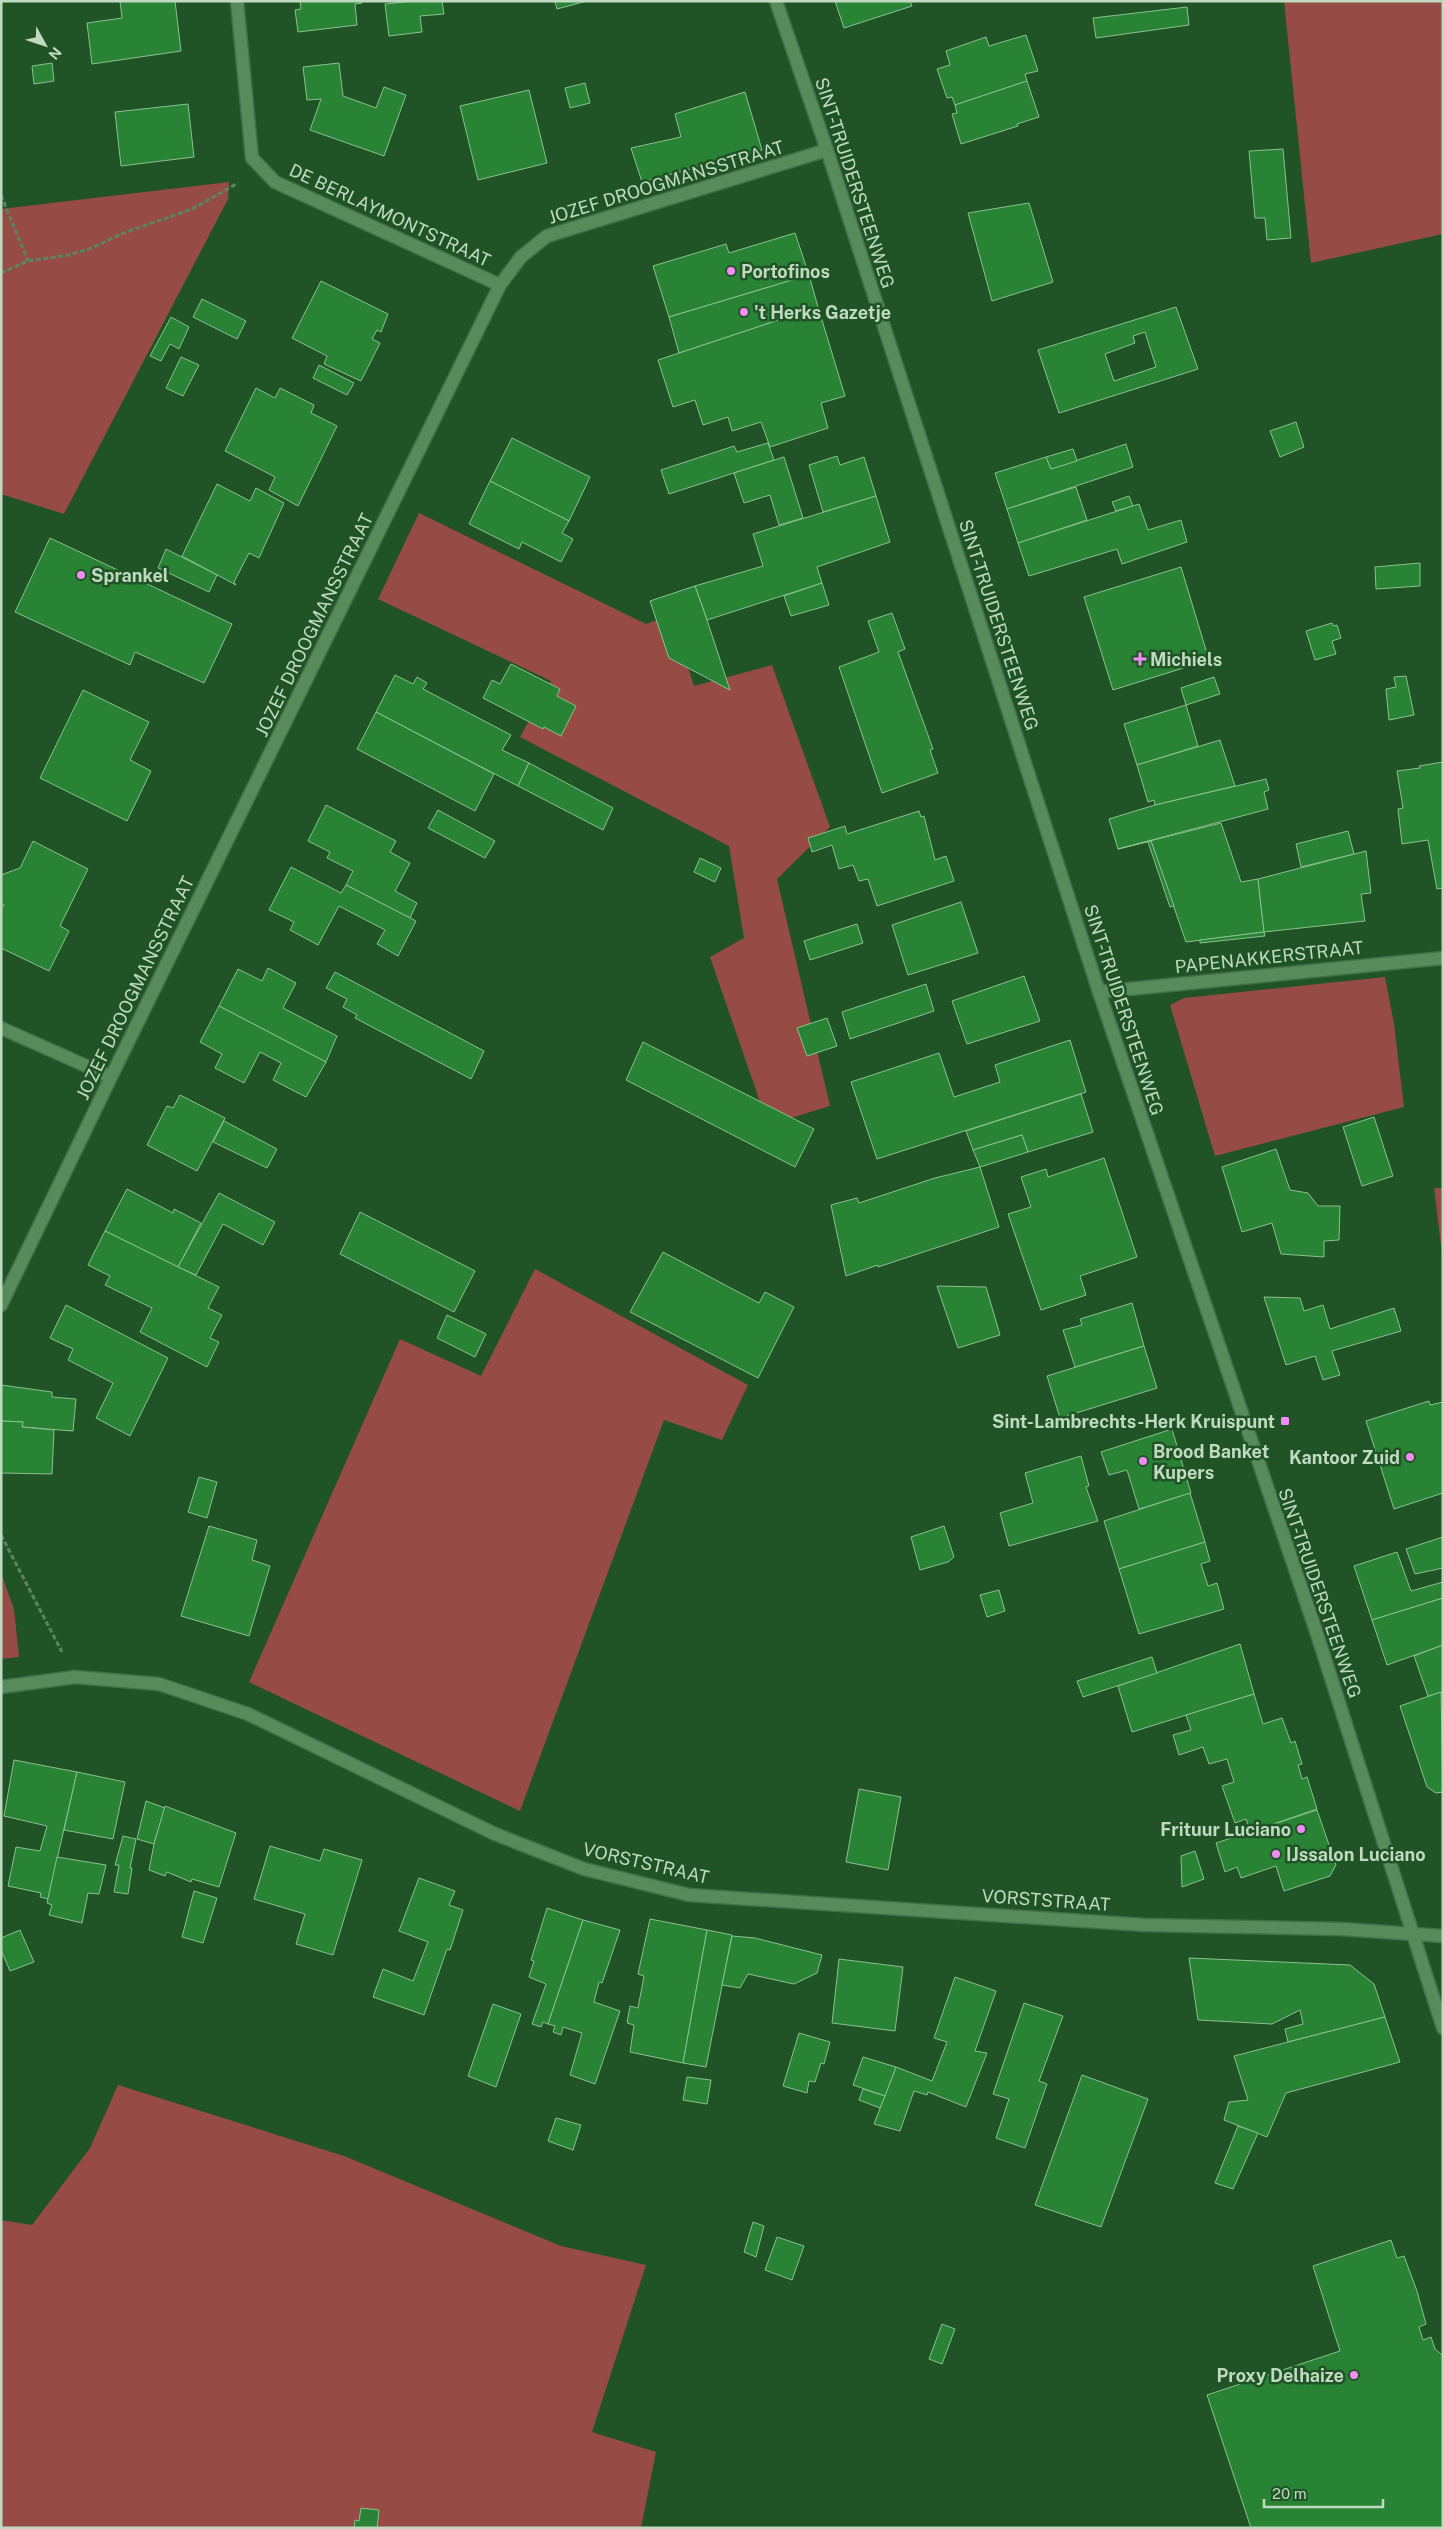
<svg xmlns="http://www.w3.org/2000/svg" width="1444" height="2529" viewBox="0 0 1444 2529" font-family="'Public Sans',sans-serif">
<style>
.green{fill:#964b45}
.building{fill:#288335;stroke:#8bc18e;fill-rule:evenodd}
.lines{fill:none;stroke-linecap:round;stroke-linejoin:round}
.minor-casing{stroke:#416f48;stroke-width:15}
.tertiary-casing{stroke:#416f48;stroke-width:15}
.secondary-casing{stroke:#416f48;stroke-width:15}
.path{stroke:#5b855f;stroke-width:3;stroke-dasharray:5 2.5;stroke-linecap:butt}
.minor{stroke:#578b5a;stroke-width:12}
.tertiary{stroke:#578b5a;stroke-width:12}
.secondary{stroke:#578b5a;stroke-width:12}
.poi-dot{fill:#f18bf5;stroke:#205326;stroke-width:2}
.labels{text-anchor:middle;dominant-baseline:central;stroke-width:5;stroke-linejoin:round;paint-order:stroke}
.street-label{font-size:18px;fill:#bfdac0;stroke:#205326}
.poi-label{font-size:18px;font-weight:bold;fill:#bfdac0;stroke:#205326;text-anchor:start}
</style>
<rect width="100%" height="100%" fill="#205326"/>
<!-- green -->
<g class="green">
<polygon points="1284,1 1443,1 1443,234 1311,263"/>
<polygon points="229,182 228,199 64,514 1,494 1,209"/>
<polygon points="419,513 646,624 671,615 694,686 772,665 830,827 777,879 830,1106 768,1125 710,957 744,938 729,846 520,737 551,681 378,599"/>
<polygon points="1385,977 1394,1024 1404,1107 1215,1156 1170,1005 1184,998"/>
<polygon points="1434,1188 1443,1188 1443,1262"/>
<polygon points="535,1269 748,1385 722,1440 664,1420 520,1811 249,1682 400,1339 481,1376"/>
<polygon points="1,1573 14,1609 19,1657 1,1659"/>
<polygon points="118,2085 344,2156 561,2246 646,2265 592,2432 656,2452 641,2528 1,2528 1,2220 32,2225 90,2148"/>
</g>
<!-- building -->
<g class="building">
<polygon points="120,1 175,1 181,51 92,64 87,23 122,18"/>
<polygon points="300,1 362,1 362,3 355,4 357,25 298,32 295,10 301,9"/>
<polygon points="414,1 442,1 444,14 420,16 422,32 389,36 385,4"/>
<polygon points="555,1 587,1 557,9"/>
<polygon points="835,1 910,1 912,6 844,28"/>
<polygon points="1187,7 1189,25 1096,38 1093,18"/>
<polygon points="1026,35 1038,71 1025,74 1027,81 955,105 952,97 947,98 937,69 950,65 946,51 986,37 989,46"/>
<polygon points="52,63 54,81 34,84 32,66"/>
<polygon points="339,63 343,96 376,108 384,87 406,95 384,156 310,130 321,99 307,100 303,67"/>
<polygon points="1027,81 1039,117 1017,124 1018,126 961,144 952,114 957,113 955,105"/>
<polygon points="585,83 590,103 570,108 565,88"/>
<polygon points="529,90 547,163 478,180 460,106"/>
<polygon points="745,92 762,150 642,182 631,148 681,137 675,114"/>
<polygon points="188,104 194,157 121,166 115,112"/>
<polygon points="1283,149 1291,238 1267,240 1265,218 1255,218 1249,151"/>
<polygon points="1029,203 1053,282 992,301 968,213"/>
<polygon points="795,233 809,275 669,317 653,266 726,244 729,253"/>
<polygon points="809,275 818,307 679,353 669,317"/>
<polygon points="321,281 388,314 381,332 377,330 372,339 380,343 361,381 324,364 327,356 292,338"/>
<polygon points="202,299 246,321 237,339 193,317"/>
<polygon points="818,307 845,396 821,403 828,428 770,447 761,422 732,431 728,417 703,425 695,400 673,407 658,360"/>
<path d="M1176 307 1198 369 1059 413 1038 350ZM1145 332 1156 367 1114 381 1105 354 1135 343 1133 336Z"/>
<polygon points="171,317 189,327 179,349 170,344 161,361 150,356"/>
<polygon points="181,357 199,365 183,396 166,388"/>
<polygon points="319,365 354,383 347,395 313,378"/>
<polygon points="256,388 275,398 280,388 314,405 311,413 337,426 298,506 269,490 275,477 225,451"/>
<polygon points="1296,422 1304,447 1280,457 1270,431"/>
<polygon points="512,438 590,477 569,521 490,481"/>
<polygon points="768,443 774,460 669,494 661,470 734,446 737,452"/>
<polygon points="1126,444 1133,467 1007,509 995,473 1046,457 1051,469"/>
<polygon points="1073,449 1077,461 1051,469 1046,457"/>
<polygon points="837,456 840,465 864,457 876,496 823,512 809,465"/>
<polygon points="784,457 803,518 779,525 770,495 744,503 734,473"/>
<polygon points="490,481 569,521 562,533 573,539 561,562 522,542 519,549 469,524"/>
<polygon points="217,484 250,501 256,488 284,503 259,558 249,553 234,582 236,585 182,556"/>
<polygon points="1076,487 1087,520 1018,543 1007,509"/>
<polygon points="876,496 890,542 817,567 822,583 707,620 695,586 763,566 753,534"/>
<polygon points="1129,496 1133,506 1116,511 1112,502"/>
<polygon points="1139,504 1148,530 1181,520 1187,542 1122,564 1117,549 1029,576 1018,543"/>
<polygon points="50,538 232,624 204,683 135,652 130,665 15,612"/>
<polygon points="166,549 217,575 209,592 158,568"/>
<polygon points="1420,563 1420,586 1376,589 1375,567"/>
<polygon points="1181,567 1209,660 1113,690 1084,597"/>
<polygon points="822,583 829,605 791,616 784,596"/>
<polygon points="695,586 707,620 730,690 669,658 650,601"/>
<polygon points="892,613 905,649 898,652 933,749 930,750 938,773 882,793 839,667 879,652 868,621"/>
<polygon points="1332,623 1333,626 1337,625 1341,638 1332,641 1336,654 1315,660 1306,631"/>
<polygon points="511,664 560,689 557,696 576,706 561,736 544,727 543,729 483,698 492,680 500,684"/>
<polygon points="395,675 413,684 417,677 427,683 423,689 511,735 502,750 529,763 518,786 376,712"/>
<polygon points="1406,676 1414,715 1389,720 1386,689 1396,687 1394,677"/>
<polygon points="1214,677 1220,694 1186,705 1181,688"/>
<polygon points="83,690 149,722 130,760 151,771 127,821 40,778"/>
<polygon points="1186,705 1198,746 1137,765 1124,724"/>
<polygon points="376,712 494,774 475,811 357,749"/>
<polygon points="1220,740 1235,786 1155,805 1154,800 1148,802 1137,765"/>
<polygon points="1443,762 1443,888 1437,889 1428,840 1402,844 1398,809 1403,808 1397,771 1420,768 1419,766"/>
<polygon points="529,763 613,808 603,830 518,786"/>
<polygon points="1266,779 1269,790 1264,792 1268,809 1118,849 1109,819 1155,805"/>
<polygon points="326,805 396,841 390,852 410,863 395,891 417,903 410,918 346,885 353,871 327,858 330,852 308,841"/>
<polygon points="438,810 495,841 485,858 428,828"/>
<polygon points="919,811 921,817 924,816 935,860 946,856 954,881 877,906 868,879 859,881 853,865 839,869 832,845 812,852 808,838 845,826 847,834"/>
<polygon points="1221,823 1241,882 1258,879 1264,932 1186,942 1151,841 1118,849"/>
<polygon points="1348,831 1354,854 1301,867 1296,844"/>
<polygon points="33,841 88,869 60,926 69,931 49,971 1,948 1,910 4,905 1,903 1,875 20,868"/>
<polygon points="1151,841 1174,906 1170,907 1148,842"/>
<polygon points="1366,851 1371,893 1361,894 1365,921 1264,932 1258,879"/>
<polygon points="700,858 721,868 715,882 694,872"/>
<polygon points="291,867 341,893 346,885 416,921 398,956 377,944 385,930 339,906 318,945 290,930 294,922 269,910"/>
<polygon points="961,902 978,953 908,975 892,925"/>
<polygon points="857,924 863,943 810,960 804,941"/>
<polygon points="1264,932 1265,936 1200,943 1200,940"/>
<polygon points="268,968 296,983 283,1008 337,1036 326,1062 219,1006 238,969 262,981"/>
<polygon points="335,972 484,1051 471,1079 355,1018 357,1015 343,1007 347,999 326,988"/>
<polygon points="1024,976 1040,1021 967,1044 952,1001"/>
<polygon points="926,984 934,1011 850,1039 842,1012"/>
<polygon points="219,1006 326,1062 306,1097 273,1080 281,1063 260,1052 244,1083 215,1068 222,1054 200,1042"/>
<polygon points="827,1018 837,1046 807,1056 797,1028"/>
<polygon points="1070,1040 1086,1092 877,1159 851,1082 939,1053 954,1097 1000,1082 995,1065"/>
<polygon points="643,1042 814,1129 795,1167 626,1080"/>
<polygon points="1081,1094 1093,1132 1028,1152 1022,1135 973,1150 966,1131"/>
<polygon points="180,1095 225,1118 197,1171 147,1145 167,1106 173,1108"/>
<polygon points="1374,1117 1393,1176 1362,1186 1343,1127"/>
<polygon points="224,1121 277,1149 267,1168 213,1142"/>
<polygon points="1022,1135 1028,1152 980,1167 973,1150"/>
<polygon points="1276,1149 1290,1190 1308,1193 1318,1206 1340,1206 1339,1240 1324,1241 1324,1257 1281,1254 1272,1223 1242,1232 1222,1167"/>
<polygon points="1104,1158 1137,1257 1080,1276 1086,1295 1041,1310 1008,1214 1031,1207 1021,1177 1046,1169 1048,1177"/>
<polygon points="980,1167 999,1227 878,1267 878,1265 846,1276 831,1205 857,1198 859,1203 935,1178"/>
<polygon points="127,1189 173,1213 174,1209 201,1223 178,1267 105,1231"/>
<polygon points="219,1193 275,1222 263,1245 223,1224 196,1275 178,1267"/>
<polygon points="360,1212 475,1271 454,1312 340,1254"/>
<polygon points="105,1231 219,1287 208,1308 222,1315 210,1338 219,1342 207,1367 140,1332 152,1308 105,1285 110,1276 88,1265"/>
<polygon points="663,1252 759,1303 765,1292 794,1307 758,1378 630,1312"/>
<polygon points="937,1286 986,1287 1000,1335 958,1348"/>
<polygon points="1264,1297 1300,1298 1304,1311 1323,1305 1330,1329 1394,1308 1401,1331 1332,1351 1340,1375 1323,1380 1315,1356 1286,1365"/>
<polygon points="1132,1303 1144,1346 1075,1367 1063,1330 1082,1325 1080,1319"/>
<polygon points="66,1305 168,1358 130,1436 96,1418 113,1383 68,1360 73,1349 50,1338"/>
<polygon points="447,1315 486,1334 475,1357 437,1338"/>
<polygon points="1144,1346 1157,1388 1060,1418 1047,1376"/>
<polygon points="1,1385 52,1392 52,1397 76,1399 73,1431 22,1427 23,1422 1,1421"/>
<polygon points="1429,1401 1430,1405 1443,1402 1443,1493 1394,1509 1366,1421"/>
<polygon points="1,1421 23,1422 22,1427 54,1430 52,1474 1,1473"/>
<polygon points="1172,1429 1191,1493 1139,1509 1127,1470 1109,1475 1101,1452"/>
<polygon points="1081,1456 1089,1486 1086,1487 1098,1521 1009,1546 1000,1513 1033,1503 1025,1473"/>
<polygon points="199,1477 217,1482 207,1518 188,1512"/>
<polygon points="1190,1493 1205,1542 1119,1569 1104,1521"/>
<polygon points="209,1526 257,1540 252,1560 270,1566 249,1636 181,1616"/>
<polygon points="944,1526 954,1557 948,1562 920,1570 911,1537"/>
<polygon points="1443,1537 1443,1568 1415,1574 1406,1549"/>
<polygon points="1205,1542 1210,1561 1201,1564 1208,1586 1217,1583 1224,1609 1139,1634 1119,1569"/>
<polygon points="1397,1552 1411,1591 1443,1582 1443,1598 1372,1620 1354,1566"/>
<polygon points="999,1590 1005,1611 987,1617 980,1595"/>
<polygon points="1443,1598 1443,1645 1387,1665 1372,1620"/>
<polygon points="1240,1644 1254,1694 1132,1732 1118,1686"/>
<polygon points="1443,1645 1443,1692 1428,1696 1414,1656"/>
<polygon points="1152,1657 1157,1673 1083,1697 1077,1681"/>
<polygon points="1441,1692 1443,1792 1436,1793 1427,1787 1400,1706"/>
<polygon points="1254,1694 1263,1724 1282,1718 1291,1743 1295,1741 1302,1764 1298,1765 1302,1779 1307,1777 1317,1809 1250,1832 1246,1819 1235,1823 1222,1786 1234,1782 1227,1759 1209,1764 1203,1747 1179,1755 1173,1735 1191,1730 1186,1715"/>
<polygon points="14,1760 77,1772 48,1899 40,1897 41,1893 8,1886 16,1847 40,1851 47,1826 4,1816"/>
<polygon points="77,1772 125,1782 113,1839 64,1830"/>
<polygon points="859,1789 901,1797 888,1870 846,1862"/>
<polygon points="146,1801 165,1808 154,1844 137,1839"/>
<polygon points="165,1806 236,1833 219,1887 192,1879 191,1882 167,1872 165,1876 149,1870 154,1844"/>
<polygon points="1317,1810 1336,1865 1330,1876 1284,1891 1276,1866 1241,1878 1237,1867 1225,1872 1216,1843"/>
<polygon points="123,1836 136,1839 130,1868 132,1868 128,1894 114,1892 119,1865 115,1865"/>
<polygon points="270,1846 320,1861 324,1849 362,1860 333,1955 296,1944 305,1914 254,1899"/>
<polygon points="1195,1851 1204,1879 1182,1887 1181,1856"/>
<polygon points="57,1857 106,1865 99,1894 88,1893 82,1923 49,1915 52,1905 47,1903"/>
<polygon points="419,1878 455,1891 449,1905 463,1910 450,1950 447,1949 424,2015 373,1997 383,1969 413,1981 428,1942 399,1931"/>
<polygon points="194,1891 217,1898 203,1943 182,1937"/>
<polygon points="547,1908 583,1920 548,2024 543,2022 541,2027 532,2024 546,1984 529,1977 534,1961 531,1960"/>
<polygon points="650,1919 707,1930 683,2063 630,2052 634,2025 627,2023 630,2006 638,2008 644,1976 638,1974"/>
<polygon points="583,1920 620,1930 602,1983 599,1982 594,2002 620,2011 595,2084 570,2075 582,2033 563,2027 561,2035 553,2032 555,2026 548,2024"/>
<polygon points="20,1930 34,1962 10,1971 1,1950 1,1938"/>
<polygon points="707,1930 732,1935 706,2067 683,2063"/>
<polygon points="732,1936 755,1938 822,1955 817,1973 794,1984 748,1974 740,1988 722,1985"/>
<polygon points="1189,1958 1350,1965 1374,1984 1385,2017 1288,2042 1285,2029 1303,2024 1300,2010 1272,2024 1198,2020"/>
<polygon points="839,1959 903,1967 895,2031 832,2023"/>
<polygon points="955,1977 996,1991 975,2051 987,2053 966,2107 928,2092 927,2095 914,2091 900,2131 874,2124 896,2067 932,2081 947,2042 934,2038"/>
<polygon points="1024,2003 1063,2016 1039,2081 1047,2084 1025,2148 996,2138 1009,2099 993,2094"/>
<polygon points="493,2004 521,2014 496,2087 468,2076"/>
<polygon points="1385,2017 1400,2062 1286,2093 1267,2137 1224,2120 1229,2102 1248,2100 1234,2056"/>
<polygon points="799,2033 830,2042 824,2064 821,2063 815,2082 809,2081 807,2093 783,2086"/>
<polygon points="863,2057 896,2067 885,2096 853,2085"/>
<polygon points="1082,2075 1148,2099 1101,2227 1035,2205"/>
<polygon points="687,2077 711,2080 707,2104 683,2100"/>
<polygon points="863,2089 885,2096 880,2108 859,2100"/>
<polygon points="556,2118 581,2125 573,2150 548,2141"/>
<polygon points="1238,2126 1258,2133 1233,2189 1215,2183"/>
<polygon points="753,2222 764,2226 756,2257 744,2252"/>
<polygon points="777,2237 804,2246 792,2280 765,2270"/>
<polygon points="1391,2240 1397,2258 1404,2256 1417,2291 1426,2324 1419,2327 1423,2340 1431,2337 1435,2349 1443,2356 1443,2528 1251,2528 1207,2395 1340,2351 1313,2266"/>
<polygon points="942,2324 955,2329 942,2364 929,2359"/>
<polygon points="361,2508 379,2510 377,2528 354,2528 355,2520 359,2521"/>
</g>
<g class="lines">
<defs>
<g id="minor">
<polyline points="237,1 252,158 275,182 500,285"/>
<polyline points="1099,992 1443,958"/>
<polyline points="1,1028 111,1077"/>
<polyline points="1,1305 111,1077 500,285 521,257 547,236 827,150"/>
</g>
<polyline id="tertiary" points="1,1687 75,1677 159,1684 248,1714 495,1834 584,1869 689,1895 1145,1925 1341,1929 1443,1936"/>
<polyline id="secondary" points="776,1 827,150 1099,992 1316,1631 1443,2028"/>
</defs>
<!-- minor casing -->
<use href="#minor" class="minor-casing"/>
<!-- tertiary casing -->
<use href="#tertiary" class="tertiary-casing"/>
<!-- secondary casing -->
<use href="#secondary" class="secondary-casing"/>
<!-- path -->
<g class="path">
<polyline points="1,195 28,261"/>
<polyline points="1,273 28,261 69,255 92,248 121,234 192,209 238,183"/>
<polyline points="1,1535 62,1652"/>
</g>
<!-- minor -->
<use href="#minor" class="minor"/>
<!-- tertiary -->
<use href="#tertiary" class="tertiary"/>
<!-- secondary -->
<use href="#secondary" class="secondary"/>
</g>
<!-- markers -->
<g class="poi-dot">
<circle cx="731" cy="271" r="5"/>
<circle cx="744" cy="312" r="5"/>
<circle cx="81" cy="575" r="5"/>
<path d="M1137.5 651.5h5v5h5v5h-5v5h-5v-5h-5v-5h5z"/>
<rect x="1280" y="1416" width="10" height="10" rx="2.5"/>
<circle cx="1410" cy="1457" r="5"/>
<circle cx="1143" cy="1461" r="5"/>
<circle cx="1301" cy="1829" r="5"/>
<circle cx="1276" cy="1854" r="5"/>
<circle cx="1354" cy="2375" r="5"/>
</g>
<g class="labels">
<!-- street labels -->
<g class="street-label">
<text transform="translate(666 182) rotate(-17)">JOZEF DROOGMANSSTRAAT</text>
<text transform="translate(855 183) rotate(72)">SINT-TRUIDERSTEENWEG</text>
<text transform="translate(390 215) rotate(25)">DE BERLAYMONTSTRAAT</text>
<text transform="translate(314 625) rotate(-64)">JOZEF DROOGMANSSTRAAT</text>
<text transform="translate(999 625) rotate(72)">SINT-TRUIDERSTEENWEG</text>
<text transform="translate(1269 957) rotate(-6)">PAPENAKKERSTRAAT</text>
<text transform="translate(135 988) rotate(-64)">JOZEF DROOGMANSSTRAAT</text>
<text transform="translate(1124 1010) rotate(72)">SINT-TRUIDERSTEENWEG</text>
<text transform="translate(1320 1593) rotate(71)">SINT-TRUIDERSTEENWEG</text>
<text transform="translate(646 1863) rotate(13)">VORSTSTRAAT</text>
<text transform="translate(1046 1900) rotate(4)">VORSTSTRAAT</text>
</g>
<!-- poi labels -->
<g class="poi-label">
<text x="741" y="271">Portofinos</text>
<text x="754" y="312">'t Herks Gazetje</text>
<text x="91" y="575">Sprankel</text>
<text x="1150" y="659">Michiels</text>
<text x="1275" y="1421" text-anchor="end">Sint-Lambrechts-Herk Kruispunt</text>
<text x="1153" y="1451">Brood Banket<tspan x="1153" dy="21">Kupers</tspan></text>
<text x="1400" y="1457" text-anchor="end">Kantoor Zuid</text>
<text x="1291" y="1829" text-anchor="end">Frituur Luciano</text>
<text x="1286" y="1854">IJssalon Luciano</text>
<text x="1344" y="2375" text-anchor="end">Proxy Delhaize</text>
</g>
</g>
<!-- border -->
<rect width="1444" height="2529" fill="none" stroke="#bfdac0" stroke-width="5"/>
<!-- north arrow -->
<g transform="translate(45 45) rotate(130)" stroke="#205326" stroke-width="4" paint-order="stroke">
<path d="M0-4L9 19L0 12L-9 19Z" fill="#bfdac0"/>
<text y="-8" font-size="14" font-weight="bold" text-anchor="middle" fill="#bfdac0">N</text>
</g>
<!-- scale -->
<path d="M1264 2499v8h119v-8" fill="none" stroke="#bfdac0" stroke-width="2.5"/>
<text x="1272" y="2499" font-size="15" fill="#bfdac0" stroke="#205326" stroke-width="4" paint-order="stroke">20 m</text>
</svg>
